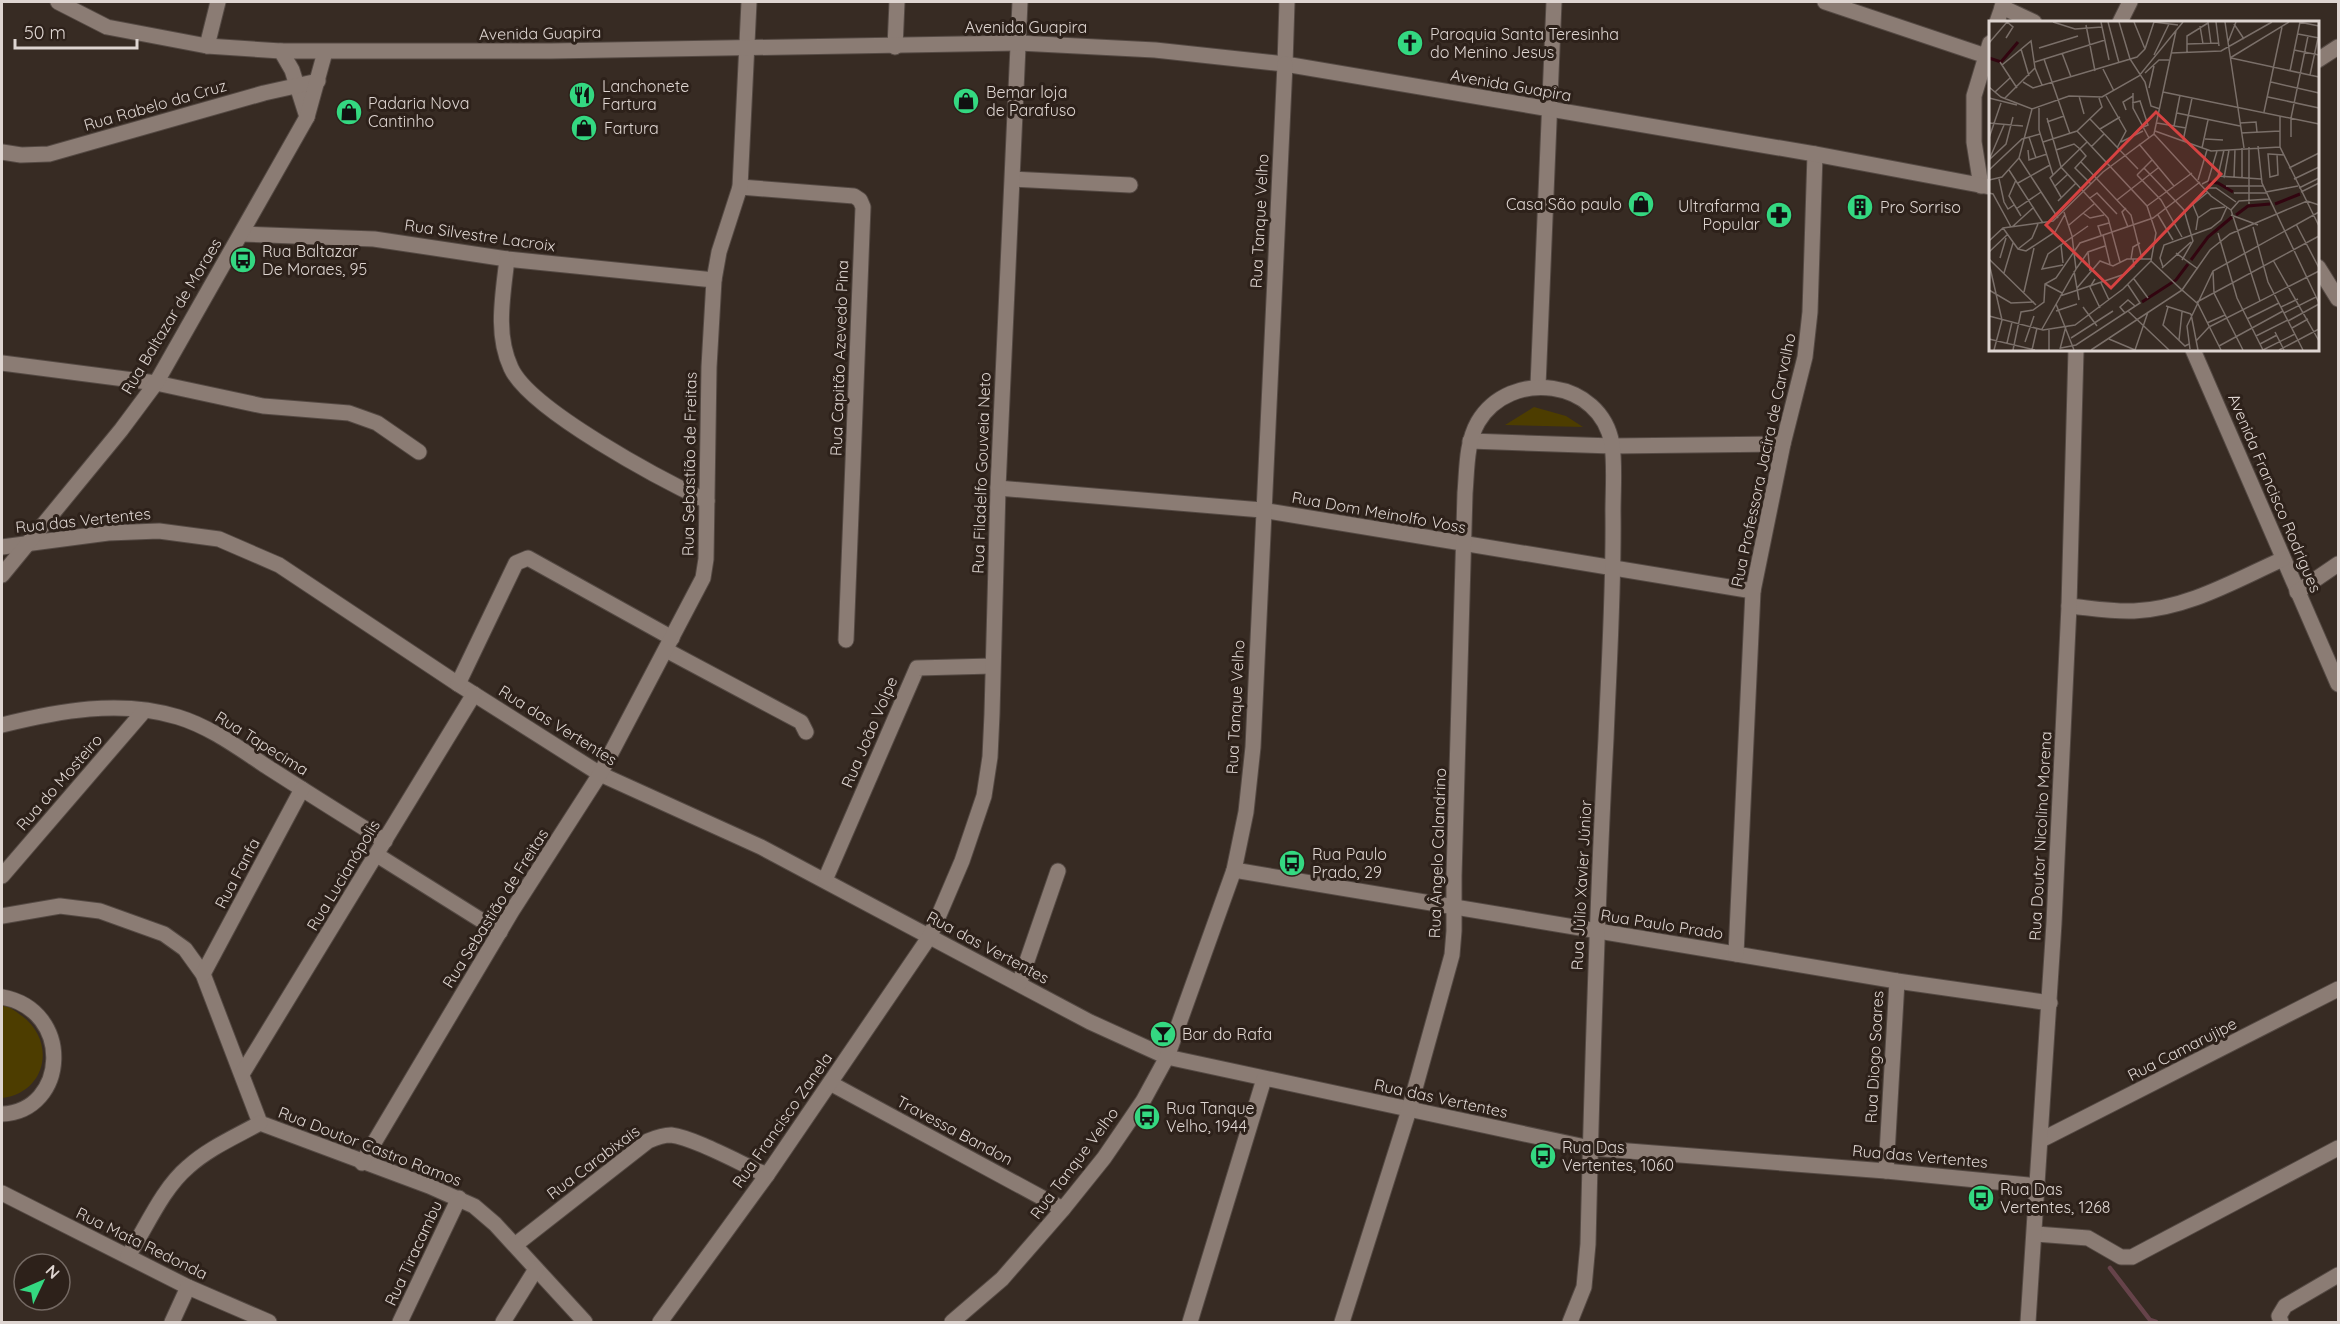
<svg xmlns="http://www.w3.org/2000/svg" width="2340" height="1324" viewBox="0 0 2340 1324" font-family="Quicksand,sans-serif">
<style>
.green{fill:#4d3d00}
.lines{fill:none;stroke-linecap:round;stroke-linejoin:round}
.stream{stroke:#66434a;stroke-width:4.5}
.street-casing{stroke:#544943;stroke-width:17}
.secondary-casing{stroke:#544943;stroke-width:17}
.street{stroke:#8b7c74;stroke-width:15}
.secondary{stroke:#8b7c74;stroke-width:15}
.labels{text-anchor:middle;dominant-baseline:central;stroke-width:6;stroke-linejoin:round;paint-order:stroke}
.street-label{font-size:16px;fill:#ded5d1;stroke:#2d211a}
.poi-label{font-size:16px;fill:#ded5d1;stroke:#2d211a;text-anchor:start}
.inset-river{fill:none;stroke:#320510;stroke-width:3}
.inset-road{fill:none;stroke:#7a6f69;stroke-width:1.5}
.view{fill:#d74241;fill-opacity:0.15;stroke:#d74241;stroke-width:3}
.inset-edge{fill:none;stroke:#ded5d1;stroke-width:3}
</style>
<rect width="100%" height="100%" fill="#372b23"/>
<!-- green -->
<g class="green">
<polygon points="1534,407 1566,416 1583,427 1505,425"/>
<path d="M2 1006C10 1006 15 1011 22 1016 57 1042 46 1093 2 1098Z"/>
</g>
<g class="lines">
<!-- stream -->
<polyline class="stream" points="2110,1268 2150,1320 2156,1322"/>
<defs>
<g id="street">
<polyline points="1825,2 1986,56"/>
<polyline points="2002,7 2034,22"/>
<polyline points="1997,22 2004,2"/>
<polyline points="2120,22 2130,2"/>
<polyline points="207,46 218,2"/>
<polyline points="895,47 897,2"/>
<polyline points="281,51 292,70 307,117"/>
<polyline points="1285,64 1287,2"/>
<polyline points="2,152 21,155 49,154 264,93 318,81"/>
<polyline points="1013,179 1130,185"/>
<polyline points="1981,186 1974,142 1974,96 1990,43"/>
<polyline points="740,187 854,196 860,200 863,207 846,640"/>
<polyline points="241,234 374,239 507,259 714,280"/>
<path d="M507 259C503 295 495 334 511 368 530 410 662 480 707 501"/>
<polyline points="2318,267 2338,299"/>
<polyline points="2193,350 2338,684"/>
<polyline points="2,363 156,383 263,406 349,413 377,423 419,452"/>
<polyline points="1538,386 1554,2"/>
<polyline points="1470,441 1612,446 1783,444"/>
<polyline points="998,488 1262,510 1753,591"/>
<polyline points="2,547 108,533 159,531 219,539 279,565 458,684 600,774 761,847 1090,1022 1167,1057 1590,1148 1886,1171 2038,1186"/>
<polyline points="2,575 121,430 156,383 307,117 325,52"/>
<polyline points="2297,592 2338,564"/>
<path d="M2069 606C2090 608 2113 612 2134 611 2187 609 2236 580 2283 559"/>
<polyline points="666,650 801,722 806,732"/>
<polyline points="458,684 516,563 528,558 672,638"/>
<path d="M2 725C58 711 120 699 178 717 211 727 240 749 269 768 308 793 346 817 385 841"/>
<polyline points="377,855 500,932"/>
<polyline points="1234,870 1897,981 2050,1003"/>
<polyline points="2,876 144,711"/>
<polyline points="825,880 917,668 992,666"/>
<polyline points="2,916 60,906 100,911 164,934 185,949 203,974 260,1123 429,1186 474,1206 495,1224 585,1322"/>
<polyline points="1736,954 1753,591 1783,444 1805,357 1810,312 1815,154"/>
<polyline points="203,974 302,789"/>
<polyline points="1019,984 1058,871"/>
<path d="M2 997C74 1010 68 1111 2 1114"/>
<polyline points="242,1074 474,694"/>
<polyline points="830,1083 1063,1209"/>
<polyline points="2041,1140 2338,989"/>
<polyline points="362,1163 512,911 600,774 703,578 706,559 709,367 714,280 719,252 740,187 749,2"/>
<polyline points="1886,1171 1897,981"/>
<polyline points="2,1193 188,1287 269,1322"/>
<polyline points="2036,1234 2088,1238 2121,1257 2132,1257 2338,1148"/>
<path d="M515 1245 648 1141C655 1138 662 1135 671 1135 695 1138 743 1165 767 1175"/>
<path d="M128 1256C146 1228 162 1189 188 1167 209 1148 235 1137 260 1123"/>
<polyline points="172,1322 188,1287"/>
<polyline points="400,1322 459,1198"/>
<polyline points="503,1322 536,1269"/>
<polyline points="660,1322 767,1175 930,936 962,861 984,796 990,757 992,714 998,488 1020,2"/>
<polyline points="1190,1322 1264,1079"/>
<path d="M1342 1322 1409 1110 1452 955 1454 931V876L1465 493C1467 470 1466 443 1478 422 1510 368 1601 379 1612 444 1615 465 1613 490 1613 512 1614 588 1609 663 1606 738 1597 907 1592 1075 1588 1244L1584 1287 1570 1322"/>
<polyline points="2028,1322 2054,923 2069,606 2076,350"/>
<polyline points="2281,1322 2279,1316 2285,1306 2338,1275"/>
</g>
<g id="secondary">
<polyline points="58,2 107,27 207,46 281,51 551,51 1019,43 1155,50 1285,64 1815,154 1990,187"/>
<polyline points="2318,60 2338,47"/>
<polyline points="952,1322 1002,1279 1063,1209 1104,1158 1143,1101 1167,1057 1234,870 1246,812 1253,747 1285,64"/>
</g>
</defs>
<!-- street casing -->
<use href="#street" class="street-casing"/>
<!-- secondary casing -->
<use href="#secondary" class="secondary-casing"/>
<!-- street -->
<use href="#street" class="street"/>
<!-- secondary -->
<use href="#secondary" class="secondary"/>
</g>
<!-- icons -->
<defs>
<symbol id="church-disc" viewBox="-11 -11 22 22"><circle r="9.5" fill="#34d881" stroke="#2d211a"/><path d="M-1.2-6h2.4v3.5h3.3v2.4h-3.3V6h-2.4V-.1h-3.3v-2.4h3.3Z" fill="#111"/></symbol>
<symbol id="restaurant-disc" viewBox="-11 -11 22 22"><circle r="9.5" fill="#34d881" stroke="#2d211a"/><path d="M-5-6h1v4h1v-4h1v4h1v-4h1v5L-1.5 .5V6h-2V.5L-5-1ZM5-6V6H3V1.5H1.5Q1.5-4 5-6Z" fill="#111"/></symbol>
<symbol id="shop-disc" viewBox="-11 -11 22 22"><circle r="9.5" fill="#34d881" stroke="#2d211a"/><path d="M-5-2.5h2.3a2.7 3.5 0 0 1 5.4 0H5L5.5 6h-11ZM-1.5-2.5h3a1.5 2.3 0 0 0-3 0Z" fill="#111"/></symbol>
<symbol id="building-disc" viewBox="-11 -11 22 22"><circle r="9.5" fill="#34d881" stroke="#2d211a"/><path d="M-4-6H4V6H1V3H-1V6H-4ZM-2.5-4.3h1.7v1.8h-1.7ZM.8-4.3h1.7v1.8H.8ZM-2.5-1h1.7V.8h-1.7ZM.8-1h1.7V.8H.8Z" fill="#111"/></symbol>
<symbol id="pharmacy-disc" viewBox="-11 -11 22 22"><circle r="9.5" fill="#34d881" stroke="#2d211a"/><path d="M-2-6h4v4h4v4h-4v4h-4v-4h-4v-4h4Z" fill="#111"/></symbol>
<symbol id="bus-disc" viewBox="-11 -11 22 22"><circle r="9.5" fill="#34d881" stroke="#2d211a"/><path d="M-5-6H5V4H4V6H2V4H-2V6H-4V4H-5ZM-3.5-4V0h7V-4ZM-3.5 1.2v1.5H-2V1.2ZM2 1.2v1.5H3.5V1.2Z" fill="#111"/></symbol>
<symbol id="bar-disc" viewBox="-11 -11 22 22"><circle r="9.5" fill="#34d881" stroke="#2d211a"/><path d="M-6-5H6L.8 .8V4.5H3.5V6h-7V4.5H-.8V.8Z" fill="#111"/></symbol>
</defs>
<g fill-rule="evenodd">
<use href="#church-disc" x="1395" y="28" width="30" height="30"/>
<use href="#restaurant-disc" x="567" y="80" width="30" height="30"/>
<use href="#shop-disc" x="951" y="86" width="30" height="30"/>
<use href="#shop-disc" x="334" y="97" width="30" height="30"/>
<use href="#shop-disc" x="569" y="113" width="30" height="30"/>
<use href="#shop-disc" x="1626" y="189" width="30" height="30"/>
<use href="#building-disc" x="1845" y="192" width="30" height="30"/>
<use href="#pharmacy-disc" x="1764" y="200" width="30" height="30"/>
<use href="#bus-disc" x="228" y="245" width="30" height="30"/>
<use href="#bus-disc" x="1277" y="848" width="30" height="30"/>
<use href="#bar-disc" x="1148" y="1019" width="30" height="30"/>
<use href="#bus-disc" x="1132" y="1102" width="30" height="30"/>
<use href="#bus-disc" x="1528" y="1141" width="30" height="30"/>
<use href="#bus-disc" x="1966" y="1183" width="30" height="30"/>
</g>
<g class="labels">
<!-- street labels -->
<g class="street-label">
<text x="1026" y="27">Avenida Guapira</text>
<text transform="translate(540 33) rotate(-1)">Avenida Guapira</text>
<text transform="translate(1511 85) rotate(10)">Avenida Guapira</text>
<text transform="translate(155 105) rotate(-16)">Rua Rabelo da Cruz</text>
<text transform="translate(1259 221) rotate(-87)">Rua Tanque Velho</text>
<text transform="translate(480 235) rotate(8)">Rua Silvestre Lacroix</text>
<text transform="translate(171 316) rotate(-59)">Rua Baltazar de Moraes</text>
<text transform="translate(839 358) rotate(-88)">Rua Capitão Azevedo Pina</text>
<text transform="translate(1763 460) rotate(-78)">Rua Professora Jacira de Carvalho</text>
<text transform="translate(689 464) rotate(-89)">Rua Sebastião de Freitas</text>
<text transform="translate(981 473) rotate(-88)">Rua Filadelfo Gouveia Neto</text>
<text transform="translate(2275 493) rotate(67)">Avenida Francisco Rodrigues</text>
<text transform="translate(1379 512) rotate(10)">Rua Dom Meinolfo Voss</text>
<text transform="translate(83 520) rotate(-6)">Rua das Vertentes</text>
<text transform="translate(1235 707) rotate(-87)">Rua Tanque Velho</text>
<text transform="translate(558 725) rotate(32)">Rua das Vertentes</text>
<text transform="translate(869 732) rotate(-67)">Rua João Volpe</text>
<text transform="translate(262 743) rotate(32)">Rua Tapecima</text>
<text transform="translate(59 782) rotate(-49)">Rua do Mosteiro</text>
<text transform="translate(2040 836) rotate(-87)">Rua Doutor Nicolino Morena</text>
<text transform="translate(1437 853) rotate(-88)">Rua Ângelo Calandrino</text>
<text transform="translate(237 873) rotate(-62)">Rua Fanfa</text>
<text transform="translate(343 875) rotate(-59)">Rua Lucianópolis</text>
<text transform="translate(1581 885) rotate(-87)">Rua Júlio Xavier Júnior</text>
<text transform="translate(495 908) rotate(-58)">Rua Sebastião de Freitas</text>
<text transform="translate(1662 924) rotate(9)">Rua Paulo Prado</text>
<text transform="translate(988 947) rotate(28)">Rua das Vertentes</text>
<text transform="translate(2182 1049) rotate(-27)">Rua Camarujipe</text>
<text transform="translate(1874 1057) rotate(-87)">Rua Diogo Soares</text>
<text transform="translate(1441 1098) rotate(12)">Rua das Vertentes</text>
<text transform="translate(782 1120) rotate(-55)">Rua Francisco Zanela</text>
<text transform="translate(955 1130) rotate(28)">Travessa Bandon</text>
<text transform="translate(370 1146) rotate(21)">Rua Doutor Castro Ramos</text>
<text transform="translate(1920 1156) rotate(5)">Rua das Vertentes</text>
<text transform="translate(593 1162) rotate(-37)">Rua Carabixais</text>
<text transform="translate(1074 1163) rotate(-53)">Rua Tanque Velho</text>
<text transform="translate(142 1243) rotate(26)">Rua Mata Redonda</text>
<text transform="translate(413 1253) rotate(-65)">Rua Tiracambu</text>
</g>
<!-- poi labels -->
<g class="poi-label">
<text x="1430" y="34">Paroquia Santa Teresinha<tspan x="1430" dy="18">do Menino Jesus</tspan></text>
<text x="602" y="86">Lanchonete<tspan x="602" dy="18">Fartura</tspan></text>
<text x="986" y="92">Bemar loja<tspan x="986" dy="18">de Parafuso</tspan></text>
<text x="368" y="103">Padaria Nova<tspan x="368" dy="18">Cantinho</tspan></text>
<text x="604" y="128">Fartura</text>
<text x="1622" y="204" text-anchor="end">Casa São paulo</text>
<text x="1760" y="206" text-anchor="end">Ultrafarma<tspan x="1760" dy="18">Popular</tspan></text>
<text x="1880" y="207">Pro Sorriso</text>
<text x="262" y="251">Rua Baltazar<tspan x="262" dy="18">De Moraes, 95</tspan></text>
<text x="1312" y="854">Rua Paulo<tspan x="1312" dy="18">Prado, 29</tspan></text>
<text x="1182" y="1034">Bar do Rafa</text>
<text x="1166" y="1108">Rua Tanque<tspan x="1166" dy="18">Velho, 1944</tspan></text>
<text x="1562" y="1147">Rua Das<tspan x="1562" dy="18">Vertentes, 1060</tspan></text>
<text x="2000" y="1189">Rua Das<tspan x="2000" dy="18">Vertentes, 1268</tspan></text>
</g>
</g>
<!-- overview -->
<g transform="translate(1989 21)">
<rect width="330" height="330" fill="#372b23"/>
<path class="inset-river" d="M0 37 12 41 29 21M219 161 229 162 244 171M286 183 311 173M247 194 259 185 281 183M202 239 219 216 243 196M153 281 187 259 199 243"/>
<path class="inset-road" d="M64 1 86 8 113 6M112 1 120 39M119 1 130 42M130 1 141 38 156 61 162 85 171 88M145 1 156 28M165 1 189 4M219 1 222 23M227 1 230 25M236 1 255 127M310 1 330 5M245 3 255 18M97 4 106 50M211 5 214 23M309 13 330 17M239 21 247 1M0 22 18 1 24 6 17 17M198 23 229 22M50 27 89 15M32 28 40 55M156 28 165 1M305 29 330 34M198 31V15L219 2M73 32 82 56M182 32 232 30 283 1M165 34 180 3M241 37 300 1M242 37 330 56M55 38 81 113M11 41 28 67M46 41 116 19M13 44 42 20 46 47 16 77M46 47 53 64M114 48 125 70M301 50 311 1M156 52 170 39H180M321 54 329 17M34 61 44 67 148 36 156 28M282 61 330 72M0 66 12 76 43 88 80 75 113 76 150 55 194 1M160 67 165 45M6 71 21 57M174 71 330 103M144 72V87L160 117M90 75 95 93M117 75 137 110 128 127M279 76 330 87M0 77 28 84M143 82 151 80 159 104 152 107M50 87V109L64 154M137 89 134 81 144 75M275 91 293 6M188 92 251 105M291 95V126L330 205M58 97 72 146 119 197 131 241M101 98 149 148M58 101 75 95M0 102 34 105M168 102 197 107M251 102 267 101 268 111M185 105 191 74M111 108 131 96M166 110 222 130 291 126M252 112 291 110M165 113 222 175 242 189M40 116 47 137M302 116V97L319 15M0 117 12 82M216 118 234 119M194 120 203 77M54 121 88 110 113 86 110 77M132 121 154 110M150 123 185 165M269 125 273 162 330 282M102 126 115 113M213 127 219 99M39 129 40 139 58 133M67 129 85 123 91 128 97 135 86 147 102 163M235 129 229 155 272 158M288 133 289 154 281 156 279 133H280L295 134M30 137 69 197M0 139 17 123 24 96M0 139 15 104M92 141 142 194 153 238M155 147 195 189 204 220 193 239M300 147 330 132M0 149 33 118 51 113M20 149 54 202M148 154 172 179 193 216M148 154 163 139M235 157 240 129M245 157 246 128M253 157V127M10 158 15 181 19 188 25 184M305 158 330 146M0 159 13 156 30 137 43 88M27 159 20 175 32 195M209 159 218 129M29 162 61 144M213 163 219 160 228 130M237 165H274M65 166 79 153M217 167H227L247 181M310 167 330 157M277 171 309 165M312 171 330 162M0 172 4 173 22 206M245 172H277M72 176 61 157 98 121M101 177 108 172 128 193M128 179 169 147M69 180 87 162M260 183V126M204 184 209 196 207 209M158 185 203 152M137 187 133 191 139 206M27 188 52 171M196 190 219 171M94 192 101 197 115 194M169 194 184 219M242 194 269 204M209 197 222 188 236 186M307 203 330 247M80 204 105 183M23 206 45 186M264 206 279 261 314 329M14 207 29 228 37 230 66 211 76 193M229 212 248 277 274 329 306 313M112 214 109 205 120 202M114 214 121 243M0 220 14 207 64 200 114 151 165 113 187 10M72 224 74 242M29 228 43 217 49 203M0 231 19 213M99 231 101 250M187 232 209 248M11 237 17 217M0 238 47 284M142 238 144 226 151 222M284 239 330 320M162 240 193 269 221 229 241 213 318 180 330 184M0 242 13 299 5 329M74 244 53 248 59 233 99 205M174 246 171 237 175 224 222 207 232 199 238 186M173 247 202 221M87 248 99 231 116 225M85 250 90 279M224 250 225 272 254 329M15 252 24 222M106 258 101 266 111 287M145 258 159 277M112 262 120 279M56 263 73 272M88 267 111 240 124 245 138 238H163M0 269 22 282 45 281M35 271 45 227M71 275 136 253 145 245 144 238M271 280 242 189 250 180 280 178M208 281 330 215M67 283 85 329M177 285 202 293M94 286 108 305M179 286 174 304 196 325 200 323M292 286 309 278M67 290 88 283M139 290 180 329M136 292 131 286 139 279 146 285M295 292 327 276M202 293 209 329M0 295 54 309 86 304 134 268 162 240 167 212 158 185 88 110M258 298 290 282M299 300 330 283M218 302 236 294M220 306 330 250M263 307 294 290M303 307 319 298M53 308 87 248 83 215 75 191M286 311 295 329M267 315 299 299M82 317 124 290M0 318 46 329M120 318 146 329M190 319 193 291M207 320 220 306M36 321 45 295M18 322 23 301M271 323 288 314M230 325 263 307M72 327 87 324 151 282 139 264M71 328 77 305M201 328 198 305 224 250 330 191M24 329 32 291 44 289 55 281 56 263 67 257 91 222 164 197 211 161M43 329 48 307M60 329V309M102 329 193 269 209 283 232 329M146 329 159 291M290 329 330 308"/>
<path class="view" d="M167 91 232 153 122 267 57 204Z"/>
<rect width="330" height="330" class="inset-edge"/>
</g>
<!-- border -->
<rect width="2340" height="1324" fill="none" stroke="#ded5d1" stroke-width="6"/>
<!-- north arrow -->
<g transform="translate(42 1282) rotate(46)"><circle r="28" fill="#2d211a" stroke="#746963" stroke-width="1.5"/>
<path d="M0-4.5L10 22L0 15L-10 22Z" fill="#34d881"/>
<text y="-9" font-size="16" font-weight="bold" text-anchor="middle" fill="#ded5d1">N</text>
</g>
<!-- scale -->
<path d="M15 39v9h122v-9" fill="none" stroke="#ded5d1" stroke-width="3"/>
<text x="24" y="39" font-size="18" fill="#ded5d1" stroke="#2d211a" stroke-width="4.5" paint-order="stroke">50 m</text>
</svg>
